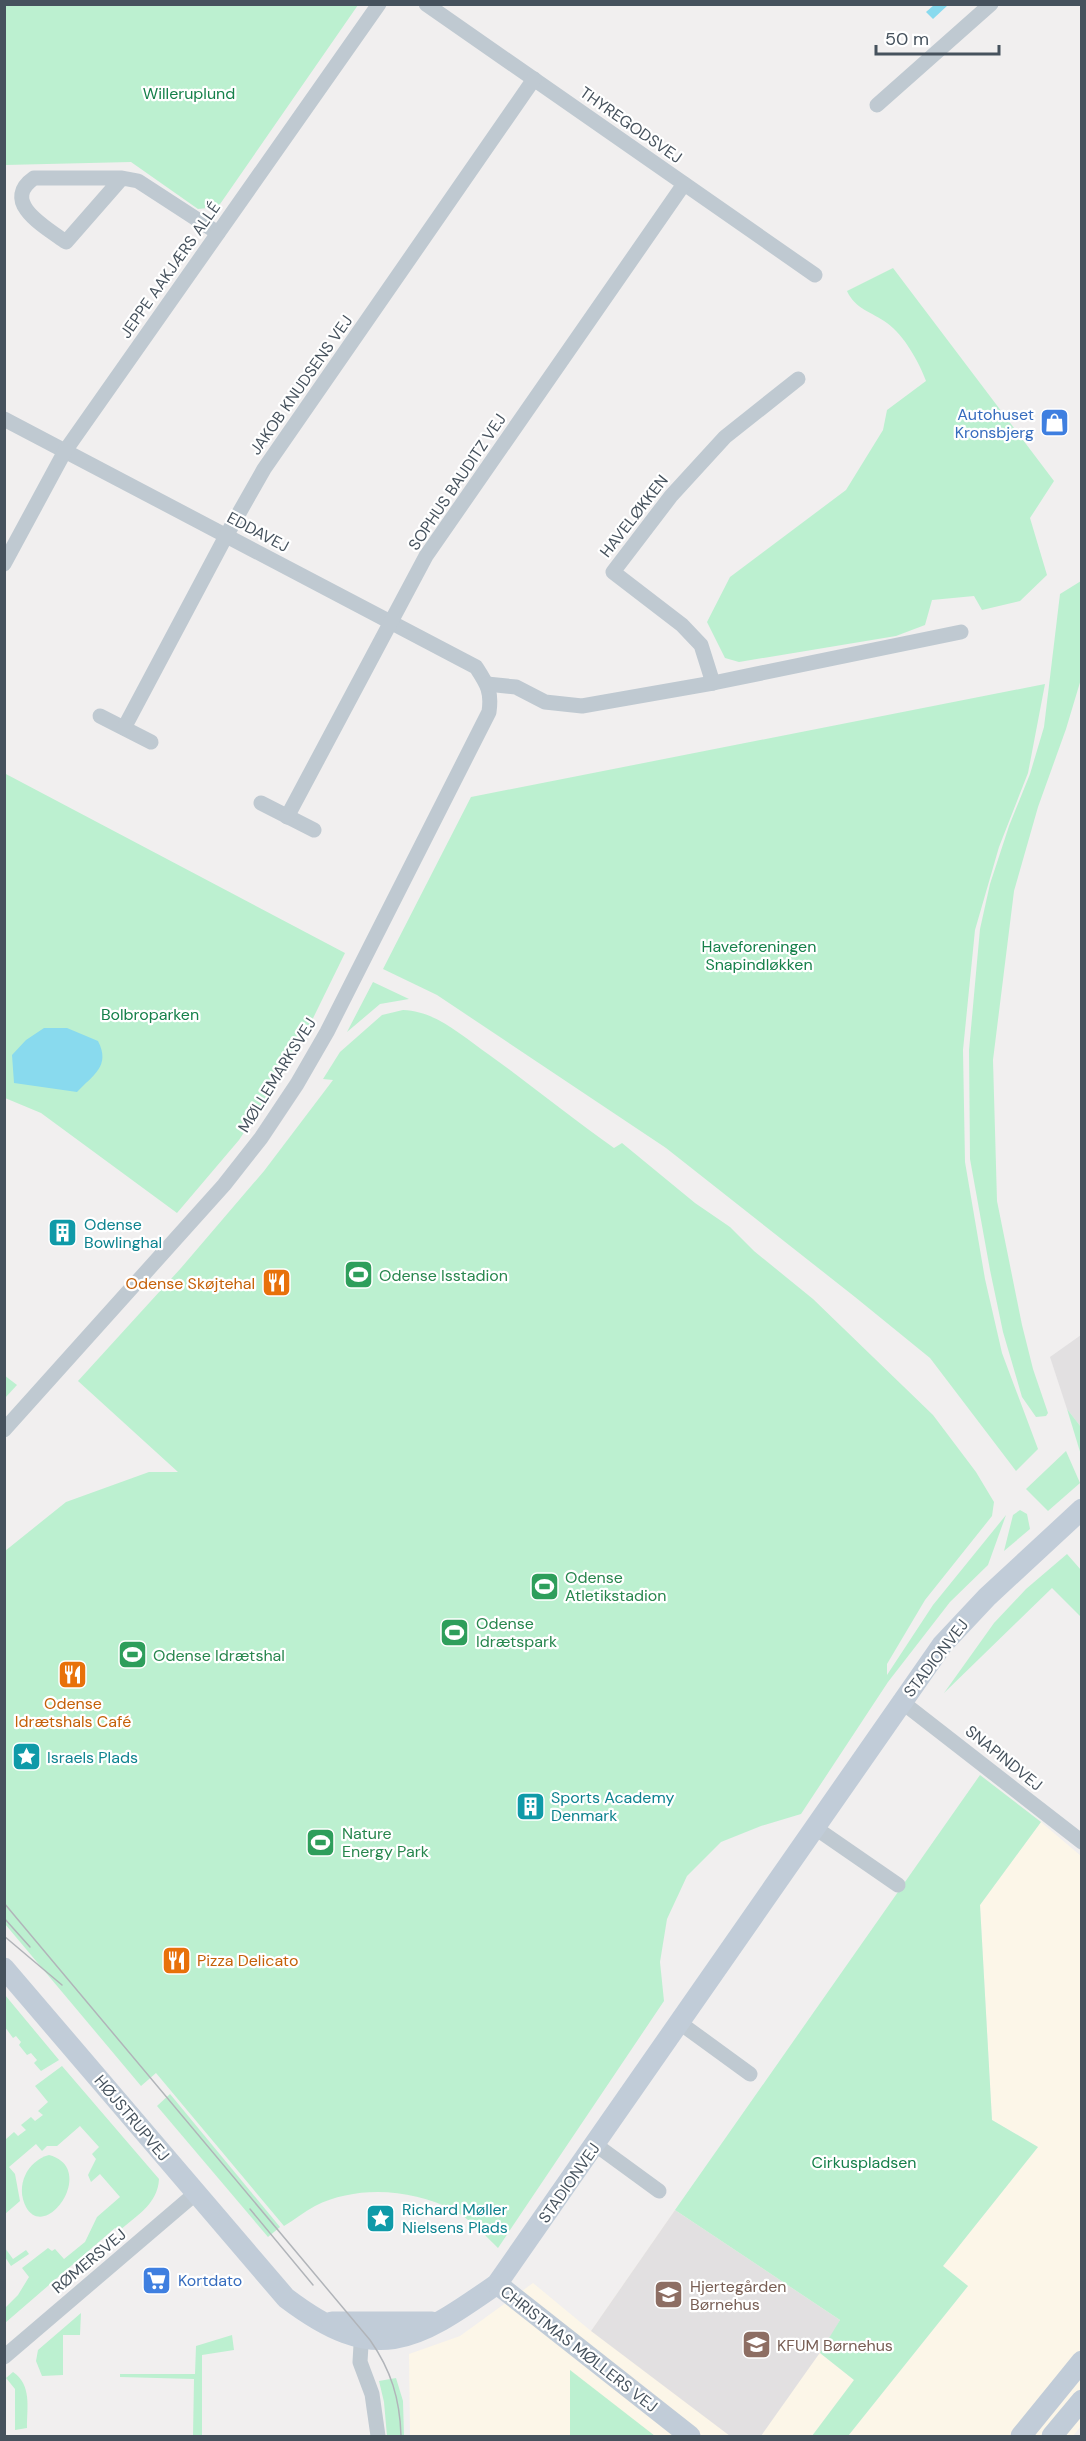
<svg xmlns="http://www.w3.org/2000/svg" width="1086" height="2441" viewBox="0 0 1086 2441" font-family="'DM Sans',sans-serif">
<style>
.commercial{fill:#fcf6e8}
.education{fill:#e2e0e1}
.green{fill:#bcf0d0}
.water{fill:#89daee}
.lines{fill:none;stroke-linecap:round;stroke-linejoin:round}
.street{stroke:#bfc9d1;stroke-width:15}
.secondary{stroke:#c1ccd8;stroke-width:21}
.tram{stroke:#b1b4b9;stroke-width:1.5}
.labels{text-anchor:middle;dominant-baseline:central;stroke-width:4.5;stroke-linejoin:round;paint-order:stroke}
.park-label{font-size:16px;fill:#15804a;stroke:#fff}
.street-label{font-size:16px;fill:#46525d;stroke:#fff}
.shop-label{font-size:16px;fill:#366cbe;stroke:#fff;text-anchor:end}
.culture-label{font-size:16px;fill:#0d838f;stroke:#fff;text-anchor:start}
.leisure-label{font-size:16px;fill:#27864d;stroke:#fff;text-anchor:start}
.food-label{font-size:16px;fill:#c56008;stroke:#fff;text-anchor:end}
.education-label{font-size:16px;fill:#785e54;stroke:#fff;text-anchor:start}
</style>
<rect width="100%" height="100%" fill="#f1efef"/>
<!-- commercial -->
<g class="commercial">
<polygon points="1041,1822 1081,1856 1081,2426 1073,2436 848,2436 968,2286 943,2266 1038,2147 992,2120 980,1905"/>
<polygon points="675,2210 840,2320 820,2353 854,2380 812,2436 410,2436 409,2354 460,2336 533,2283 591,2331"/>
</g>
<!-- education -->
<g class="education">
<polygon points="1081,1335 1081,1427 1067,1409 1050,1357"/>
<polygon points="675,2210 840,2320 831,2337 761,2436 730,2436 591,2331"/>
</g>
<!-- green -->
<g class="green">
<polygon points="4,5 5,4 358,5 218,207 198,209 131,162 5,165"/>
<path d="M893 268 1054 481 1030 518 1047 575 1020 601 982 610 974 596 932 600 925 625 896 636 739 662 725 658 707 622 730 577 846 490 883 430 887 410 926 381C919 362 904 335 887 323 872 312 855 309 847 291Z"/>
<polygon points="1081,581 1081,679 1066,729 1038,807 1014,891 993,1060 997,1201 1022,1325 1033,1369 1048,1413 1046,1416 1036,1417 1022,1397 1003,1332 990,1270 970,1159 969,1050 980,929 990,884 1009,826 1030,774 1044,727 1060,594"/>
<polygon points="1045,684 1028,773 999,847 975,930 963,1050 965,1162 985,1279 1002,1353 1038,1449 1016,1471 930,1358 855,1297 666,1148 437,995 383,969 471,797"/>
<polygon points="4,773 345,953 294,1057 239,1140 177,1213 41,1113 5,1098"/>
<polygon points="373,982 409,999 380,1004 347,1032"/>
<path d="M403 1010C436 1011 462 1036 488 1054 530 1084 571 1118 614 1148L622 1143 695 1203 730 1227 754 1251 813 1299 933 1415 976 1472 994 1502 992 1516 925 1600 887 1664V1675L933 1605 1006 1515 988 1565 950 1602 888 1682 801 1814 761 1826 721 1842 687 1876 667 1919 660 1962 664 2001 498 2248C484 2234 470 2219 453 2210 412 2189 357 2185 315 2206 304 2212 294 2220 284 2226L156 2073 141 2086 5 1924V1551L66 1502 149 1472H178L78 1381 181 1268 264 1171 333 1080 323 1079 340 1052 382 1015Z"/>
<polygon points="4,1375 17,1385 5,1398 4,1398"/>
<polygon points="1067,1409 1081,1427 1081,1455"/>
<polygon points="1066,1451 1080,1483 1048,1511 1026,1489"/>
<polygon points="1020,1510 1027,1514 1030,1529 1004,1551 1013,1515"/>
<polygon points="1067,1554 1081,1570 1081,1617 1052,1588 944,1693 994,1623 1026,1589"/>
<polygon points="980,1775 1041,1822 980,1905 992,2120 1038,2147 943,2266 968,2286 848,2436 812,2436 854,2380 820,2353 840,2320 675,2210"/>
<polygon points="5,1995 59,2060 41,2071 34,2063 37,2060 31,2053 27,2055 19,2045 21,2042 16,2036 13,2038 5,2027"/>
<path d="M62 2066 159 2179C158 2204 136 2216 119 2231L115 2228 5 2323V2308L18 2295 29 2277 22 2268 48 2248 52 2251 55 2249 64 2259 85 2242 97 2217 120 2197 100 2174 91 2182 88 2175 96 2159 92 2154 99 2147 80 2126 57 2146H47L42 2151 36 2144 9 2167 15 2174 20 2201 5 2214V2140L14 2132 18 2136 26 2130 21 2125 31 2117 35 2121 43 2115 38 2111 48 2102 35 2086Z"/>
<polygon points="170,2094 280,2227 268,2237 157,2106"/>
<path d="M49 2155C98 2168 46 2243 26 2207 15 2186 27 2161 49 2155Z"/>
<polygon points="5,2248 13,2259 26,2250 29,2254 11,2266 5,2257"/>
<polygon points="81,2313 80,2335 63,2335 63,2375 42,2376 36,2361 38,2350"/>
<polygon points="232,2335 234,2350 202,2355 202,2436 193,2436 194,2379 120,2377 120,2374 195,2374 196,2346"/>
<polygon points="570,2370 655,2436 570,2436"/>
<path d="M13 2372C32 2385 27 2407 27 2428L15 2430V2389L6 2378Z"/>
<polygon points="396,2378 403,2401 404,2436 387,2436 384,2402 379,2381"/>
</g>
<!-- water -->
<g class="water">
<polygon points="934,5 948,5 933,19 926,12"/>
<path d="M44 1028H67L98 1041C111 1066 93 1075 77 1092L14 1083 12 1055 26 1040Z"/>
</g>
<g class="lines">
<!-- street -->
<g class="street">
<polyline points="426,4 815,275"/>
<polyline points="877,105 991,4"/>
<path d="M122 178 66 242C45 227 0 202 34 178H122L138 181 218 233"/>
<path d="M4 419 476 667C487 684 492 691 489 712L327 1032 297 1084 261 1138 224 1185 4 1430"/>
<polyline points="4,564 65,451 379,4"/>
<polyline points="713,683 701,645 682,625 613,572 671,496 725,437 798,379"/>
<polyline points="487,684 516,687 545,702 582,706 713,683 961,632"/>
<polyline points="100,716 151,742"/>
<polyline points="124,728 226,536 264,469 534,79"/>
<polyline points="261,803 314,830"/>
<polyline points="287,817 426,556 684,184"/>
<polyline points="902,1702 1082,1842"/>
<polyline points="814,1827 898,1885"/>
<polyline points="680,2023 750,2074"/>
<polyline points="596,2145 659,2191"/>
<polyline points="362,2328 360,2362 372,2394 378,2436"/>
<polyline points="4,2357 196,2193"/>
</g>
<!-- secondary -->
<g class="secondary">
<path d="M4 1968 286 2298C376 2366 413 2343 497 2284L942 1645 987 1597 1082 1509"/>
<polyline points="497,2284 690,2436"/>
<polyline points="332,2322 432,2322"/>
<polyline points="1021,2436 1082,2361"/>
<polyline points="1052,2436 1082,2400"/>
</g>
<!-- tram -->
<g class="tram">
<path d="M4 1903 370 2340C391 2370 400 2399 401 2436"/>
<polyline points="4,1918 30,1947"/>
<polyline points="4,1936 62,1985"/>
<polyline points="250,2209 313,2285"/>
</g>
</g>
<!-- icons -->
<defs>
<symbol id="shop-square" viewBox="-11 -11 22 22"><rect x="-9" y="-9" width="18" height="18" rx="4" fill="#3f7fe0" stroke="#fff"/><path d="M-5-2.5h2.3a2.7 3.5 0 0 1 5.4 0H5L5.5 6h-11ZM-1.5-2.5h3a1.5 2.3 0 0 0-3 0Z" fill="#fff"/></symbol>
<symbol id="building-square" viewBox="-11 -11 22 22"><rect x="-9" y="-9" width="18" height="18" rx="4" fill="#0f9aa8" stroke="#fff"/><path d="M-4-6H4V6H1V3H-1V6H-4ZM-2.5-4.3h1.7v1.8h-1.7ZM.8-4.3h1.7v1.8H.8ZM-2.5-1h1.7V.8h-1.7ZM.8-1h1.7V.8H.8Z" fill="#fff"/></symbol>
<symbol id="stadium-square" viewBox="-11 -11 22 22"><rect x="-9" y="-9" width="18" height="18" rx="4" fill="#2e9e5b" stroke="#fff"/><path d="M0-5a6.5 5 0 1 0 0 10a6.5 5 0 1 0 0-10ZM-3.5-1.8h7v3.6h-7Z" fill="#fff"/></symbol>
<symbol id="restaurant-square" viewBox="-11 -11 22 22"><rect x="-9" y="-9" width="18" height="18" rx="4" fill="#e8710a" stroke="#fff"/><path d="M-5-6h1v4h1v-4h1v4h1v-4h1v5L-1.5 .5V6h-2V.5L-5-1ZM5-6V6H3V1.5H1.5Q1.5-4 5-6Z" fill="#fff"/></symbol>
<symbol id="sight-square" viewBox="-11 -11 22 22"><rect x="-9" y="-9" width="18" height="18" rx="4" fill="#0f9aa8" stroke="#fff"/><path d="M0-6L1.8-2.2L6-1.7L2.9 1.2L3.7 5.4L0 3.3L-3.7 5.4L-2.9 1.2L-6-1.7L-1.8-2.2Z" fill="#fff"/></symbol>
<symbol id="supermarket-square" viewBox="-11 -11 22 22"><rect x="-9" y="-9" width="18" height="18" rx="4" fill="#3f7fe0" stroke="#fff"/><path d="M-6-5.5h2.5l.6 2H6L4.5 2H-2.5L-4.4-4H-6ZM-1.5 3.2a1.3 1.3 0 1 0 .1 0ZM3 3.2a1.3 1.3 0 1 0 .1 0Z" fill="#fff"/></symbol>
<symbol id="school-square" viewBox="-11 -11 22 22"><rect x="-9" y="-9" width="18" height="18" rx="4" fill="#8d6e63" stroke="#fff"/><path d="M0-5L7-2L0 1L-7-2ZM-4 1L0 2.5L4 1V4Q0 6-4 4Z" fill="#fff"/></symbol>
</defs>
<g fill-rule="evenodd">
<use href="#shop-square" x="1038" y="406" width="33" height="33"/>
<use href="#building-square" x="46" y="1216" width="33" height="33"/>
<use href="#stadium-square" x="342" y="1258" width="33" height="33"/>
<use href="#restaurant-square" x="260" y="1266" width="33" height="33"/>
<use href="#stadium-square" x="528" y="1570" width="33" height="33"/>
<use href="#stadium-square" x="438" y="1616" width="33" height="33"/>
<use href="#stadium-square" x="116" y="1638" width="33" height="33"/>
<use href="#restaurant-square" x="56" y="1658" width="33" height="33"/>
<use href="#sight-square" x="10" y="1740" width="33" height="33"/>
<use href="#building-square" x="514" y="1790" width="33" height="33"/>
<use href="#stadium-square" x="304" y="1826" width="33" height="33"/>
<use href="#restaurant-square" x="160" y="1944" width="33" height="33"/>
<use href="#sight-square" x="364" y="2202" width="33" height="33"/>
<use href="#supermarket-square" x="140" y="2264" width="33" height="33"/>
<use href="#school-square" x="652" y="2278" width="33" height="33"/>
<use href="#school-square" x="740" y="2328" width="33" height="33"/>
</g>
<g class="labels">
<!-- park labels -->
<g class="park-label">
<text x="189" y="93">Willeruplund</text>
<text x="759" y="946">Haveforeningen<tspan x="759" dy="18">Snapindløkken</tspan></text>
<text x="150" y="1014">Bolbroparken</text>
<text x="864" y="2162">Cirkuspladsen</text>
</g>
<!-- street labels -->
<g class="street-label">
<text transform="translate(631 125) rotate(35)">THYREGODSVEJ</text>
<text transform="translate(170 270) rotate(-55)">JEPPE AAKJÆRS ALLÉ</text>
<text transform="translate(301 385) rotate(-55)">JAKOB KNUDSENS VEJ</text>
<text transform="translate(457 482) rotate(-56)">SOPHUS BAUDITZ VEJ</text>
<text transform="translate(634 516) rotate(-52)">HAVELØKKEN</text>
<text transform="translate(258 532) rotate(28)">EDDAVEJ</text>
<text transform="translate(277 1075) rotate(-58)">MØLLEMARKSVEJ</text>
<text transform="translate(936 1658) rotate(-52)">STADIONVEJ</text>
<text transform="translate(1004 1758) rotate(39)">SNAPINDVEJ</text>
<text transform="translate(132 2118) rotate(50)">HØJSTRUPVEJ</text>
<text transform="translate(569 2183) rotate(-55)">STADIONVEJ</text>
<text transform="translate(89 2261) rotate(-40)">RØMERSVEJ</text>
<text transform="translate(579 2349) rotate(38)">CHRISTMAS MØLLERS VEJ</text>
</g>
<!-- shop labels -->
<g class="shop-label">
<text x="1034" y="414">Autohuset<tspan x="1034" dy="18">Kronsbjerg</tspan></text>
<text x="178" y="2280" text-anchor="start">Kortdato</text>
</g>
<!-- culture labels -->
<g class="culture-label">
<text x="84" y="1224">Odense<tspan x="84" dy="18">Bowlinghal</tspan></text>
<text x="47" y="1757">Israels Plads</text>
<text x="551" y="1797">Sports Academy<tspan x="551" dy="18">Denmark</tspan></text>
<text x="402" y="2209">Richard Møller<tspan x="402" dy="18">Nielsens Plads</tspan></text>
</g>
<!-- leisure labels -->
<g class="leisure-label">
<text x="379" y="1275">Odense Isstadion</text>
<text x="565" y="1577">Odense<tspan x="565" dy="18">Atletikstadion</tspan></text>
<text x="476" y="1623">Odense<tspan x="476" dy="18">Idrætspark</tspan></text>
<text x="153" y="1655">Odense Idrætshal</text>
<text x="342" y="1833">Nature<tspan x="342" dy="18">Energy Park</tspan></text>
</g>
<!-- food labels -->
<g class="food-label">
<text x="255" y="1283">Odense Skøjtehal</text>
<text x="73" y="1703" text-anchor="middle">Odense<tspan x="73" dy="18">Idrætshals Café</tspan></text>
<text x="197" y="1960" text-anchor="start">Pizza Delicato</text>
</g>
<!-- education labels -->
<g class="education-label">
<text x="690" y="2286">Hjertegården<tspan x="690" dy="18">Børnehus</tspan></text>
<text x="777" y="2345">KFUM Børnehus</text>
</g>
</g>
<!-- border -->
<rect width="1086" height="2441" fill="none" stroke="#46525d" stroke-width="12"/>
<!-- scale -->
<path d="M876 45v9h123v-9" fill="none" stroke="#46525d" stroke-width="3"/>
<text x="885" y="45" font-size="18" fill="#46525d" stroke="#ffffff" stroke-width="4.5" paint-order="stroke">50 m</text>
</svg>
